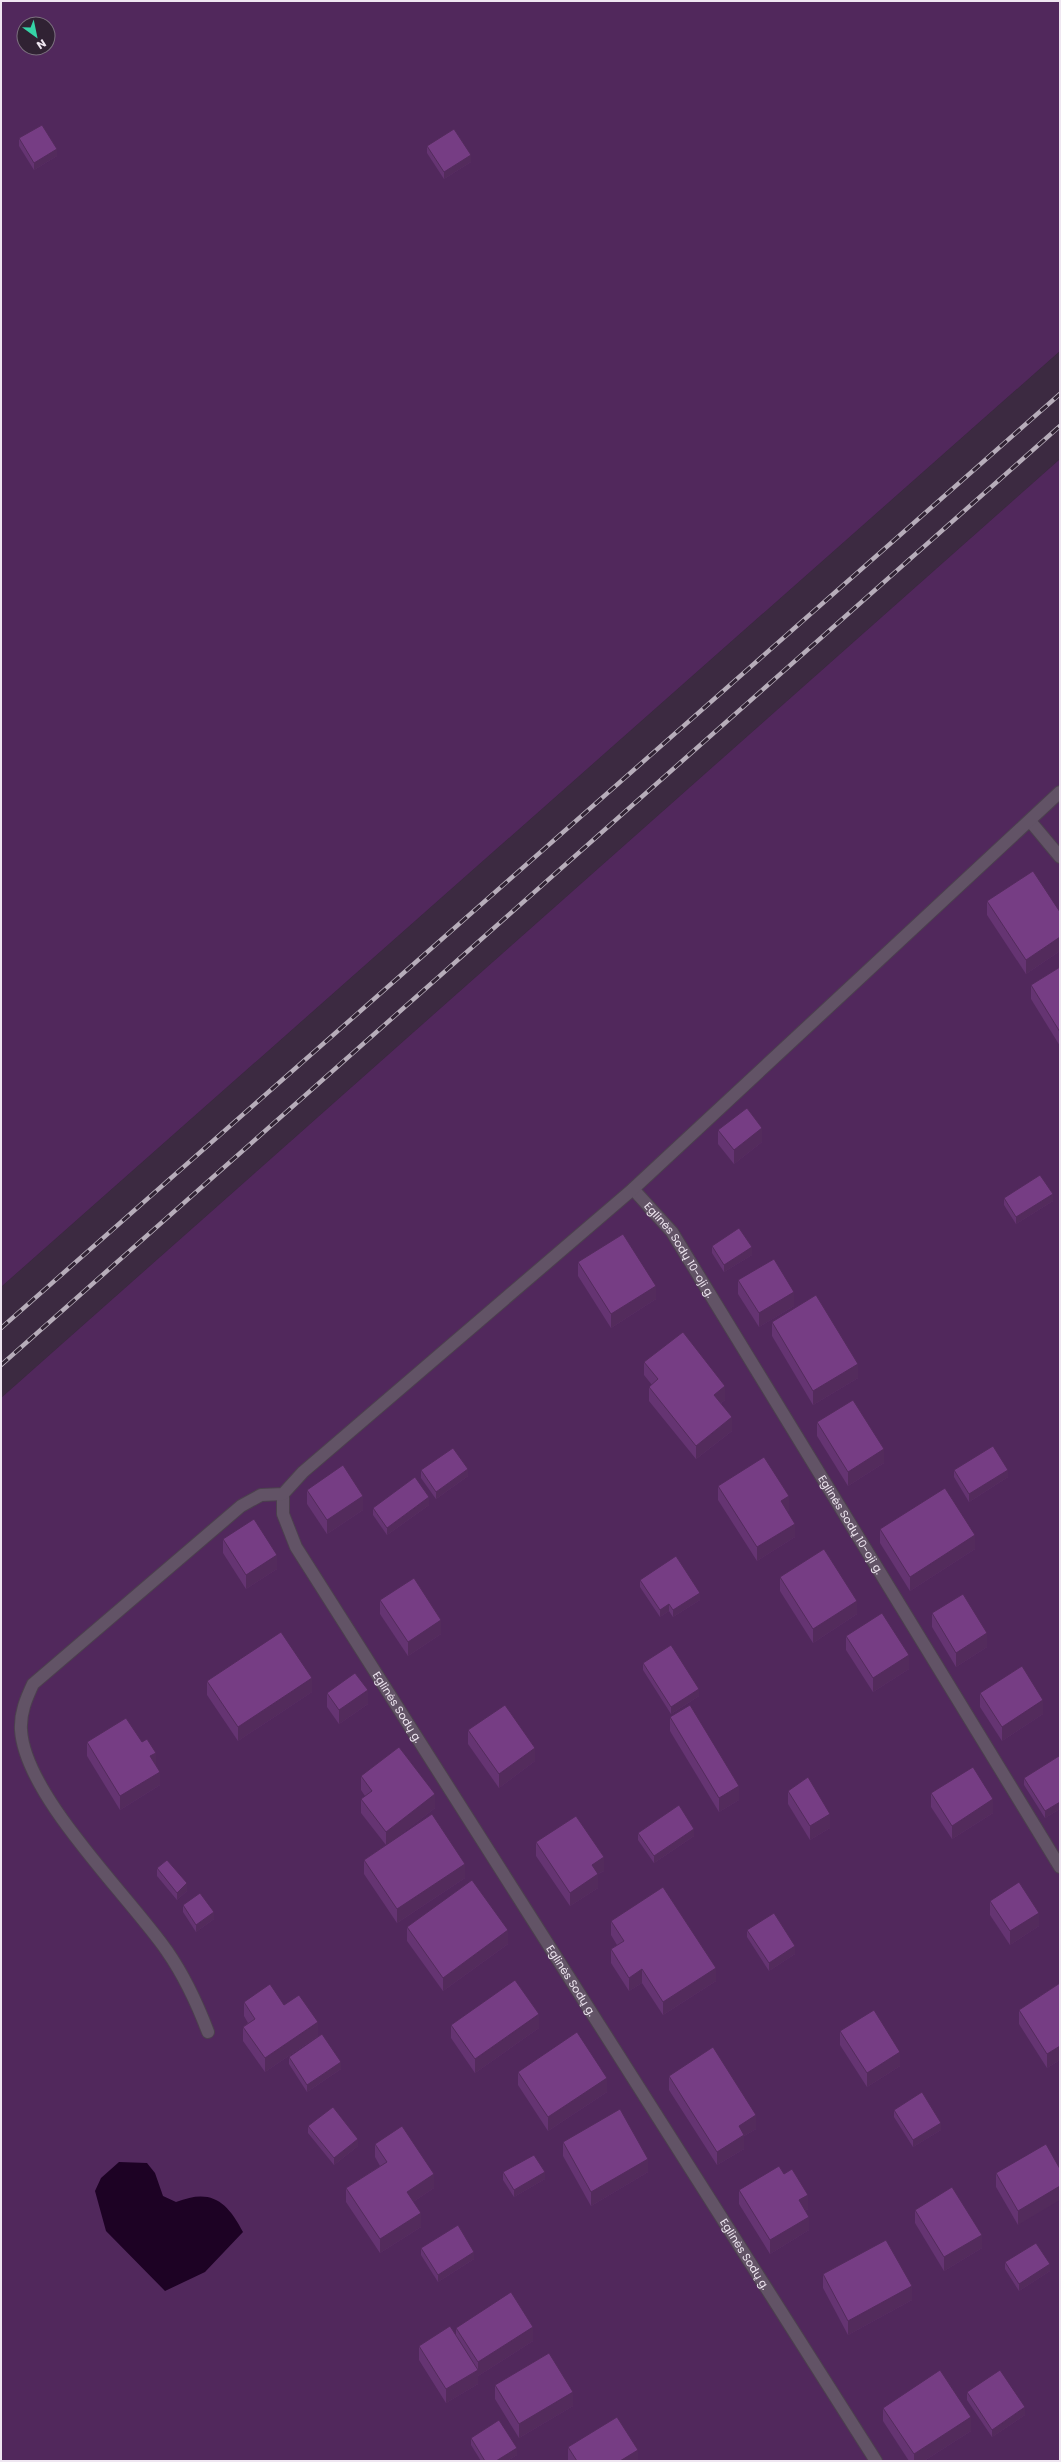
<svg xmlns="http://www.w3.org/2000/svg" width="1061" height="2462" viewBox="0 0 1061 2462" font-family="Poppins,sans-serif">
<style>
.built{fill:#3c2a41}
.green{fill:#51285c;fill-rule:evenodd}
.water{fill:#1d0224}
.lines{fill:none;stroke-linecap:round;stroke-linejoin:round}
.street-casing{stroke:#4c404e;stroke-width:14}
.street{stroke:#625366;stroke-width:12}
.rail-casing{stroke:#b7adba;stroke-width:4.5}
.rail{stroke:#302233;stroke-width:3;stroke-dasharray:9;stroke-linecap:butt}
.wall{fill:#653472}
.shaded-wall{fill:#532b5c}
.building{fill:#763d84;stroke:#532b5c}
.labels{text-anchor:middle;dominant-baseline:central;stroke-width:3.5;stroke-linejoin:round;paint-order:stroke}
.street-label{font-size:11px;fill:#efe6f1;stroke:#302233}
</style>
<rect width="100%" height="100%" fill="#302233"/>
<!-- built -->
<polygon class="built" points="1060,351 1060,459 1,1398 1,1287"/>
<!-- green -->
<g class="green">
<path d="M1 1H1060V351L1 1287ZM24 24H48V48H24Z"/>
<polygon points="1060,459 1060,2461 1,2461 1,1398"/>
</g>
<!-- water -->
<path class="water" d="M119 2162 147 2163 155 2173 163 2196 176 2202C211 2188 227 2201 243 2232L205 2272 165 2291 106 2231 95 2191 101 2178Z"/>
<g class="lines">
<defs>
<g id="street">
<polyline points="1030,821 1060,857"/>
<path id="s1" d="M633 1189 672 1232 1060 1867"/>
<path id="s2" d="M283 1494V1514L296 1547 876 2461"/>
<path d="M208 2032C197 2003 185 1977 167 1951 129 1896 25 1796 21 1730 20 1713 26 1699 33 1684L241 1506 261 1495 283 1494 303 1472 633 1189 1060 792"/>
</g>
</defs>
<!-- street casing -->
<use href="#street" class="street-casing"/>
<!-- street -->
<use href="#street" class="street"/>
<defs>
<g id="rail">
<polyline points="1,1328 1060,394"/>
<polyline points="1,1365 1060,426"/>
</g>
</defs>
<!-- rail casing -->
<use href="#rail" class="rail-casing"/>
<!-- rail -->
<use href="#rail" class="rail"/>
</g>
<!-- wall -->
<g class="wall">
<polygon points="19,138 57,156 34,170 19,146"/>
<polygon points="427,146 471,162 444,179 427,153"/>
<polygon points="987,901 1060,912 1060,951 1026,974 987,915"/>
<polygon points="1060,967 1060,1046 1031,999 1031,985"/>
<polygon points="718,1130 762,1142 734,1164 718,1144"/>
<polygon points="1004,1198 1053,1201 1016,1224 1004,1205"/>
<polygon points="712,1246 752,1255 724,1272 712,1253"/>
<polygon points="578,1262 656,1299 611,1328 578,1276"/>
<polygon points="738,1280 794,1306 759,1327 738,1294"/>
<polygon points="772,1322 858,1378 813,1405 772,1336"/>
<polygon points="644,1362 725,1400 721,1403 732,1431 696,1459 649,1401 649,1387 652,1385 644,1375"/>
<polygon points="817,1422 884,1463 848,1486 817,1436"/>
<polygon points="421,1470 468,1476 436,1499 421,1478"/>
<polygon points="954,1470 1008,1477 969,1502 954,1477"/>
<polygon points="718,1486 789,1510 787,1511 795,1537 757,1561 718,1500"/>
<polygon points="307,1490 363,1510 327,1534 307,1504"/>
<polygon points="429,1505 387,1535 373,1515 373,1508"/>
<polygon points="880,1529 975,1549 910,1591 880,1543"/>
<polygon points="223,1539 277,1569 246,1589 223,1553"/>
<polygon points="780,1577 857,1614 813,1643 780,1591"/>
<polygon points="640,1580 700,1600 673,1617 669,1611 660,1617 640,1587"/>
<polygon points="380,1600 441,1634 408,1656 380,1614"/>
<polygon points="932,1613 987,1647 956,1667 932,1627"/>
<polygon points="846,1636 909,1669 873,1692 846,1650"/>
<polygon points="643,1663 699,1696 671,1714 643,1670"/>
<polygon points="207,1681 312,1692 238,1741 207,1695"/>
<polygon points="327,1693 368,1704 339,1724 327,1707"/>
<polygon points="980,1693 1043,1714 1002,1741 980,1707"/>
<polygon points="670,1717 739,1800 719,1812 670,1731"/>
<polygon points="468,1730 535,1761 499,1788 468,1744"/>
<polygon points="87,1742 156,1765 160,1785 120,1810 87,1756"/>
<polygon points="1060,1758 1060,1809 1045,1818 1024,1785 1024,1778"/>
<polygon points="361,1776 435,1808 388,1844 465,1878 397,1923 364,1874 364,1860 386,1845 361,1813 361,1799 365,1796 361,1790"/>
<polygon points="788,1791 830,1828 810,1840 788,1804"/>
<polygon points="931,1793 993,1813 952,1839 931,1807"/>
<polygon points="638,1833 694,1836 654,1863 638,1840"/>
<polygon points="536,1842 604,1871 598,1874 598,1888 570,1906 536,1856"/>
<polygon points="157,1868 187,1891 177,1900 157,1876"/>
<polygon points="990,1901 1039,1926 1010,1945 990,1915"/>
<polygon points="183,1905 214,1919 196,1932 183,1912"/>
<polygon points="611,1921 716,1981 663,2015 642,1983 629,1991 611,1963 611,1949 617,1945 611,1935"/>
<polygon points="407,1927 508,1944 443,1991 407,1941"/>
<polygon points="747,1930 795,1954 769,1971 747,1937"/>
<polygon points="1060,1983 1060,2060 1047,2068 1019,2024 1019,2010"/>
<polygon points="244,2002 284,2005 318,2036 265,2072 243,2041 243,2027 248,2023 244,2016"/>
<polygon points="451,2025 539,2028 475,2073 451,2038"/>
<polygon points="840,2031 900,2066 867,2087 840,2045"/>
<polygon points="289,2057 341,2069 307,2092 289,2064"/>
<polygon points="518,2072 607,2092 548,2131 518,2085"/>
<polygon points="669,2076 756,2129 744,2136 744,2149 717,2165 669,2090"/>
<polygon points="894,2110 941,2130 913,2147 894,2117"/>
<polygon points="308,2126 358,2146 334,2165 308,2133"/>
<polygon points="563,2142 648,2172 591,2206 563,2156"/>
<polygon points="375,2144 434,2188 413,2202 421,2227 380,2253 346,2202 346,2188 380,2166 375,2157"/>
<polygon points="1060,2169 1018,2225 996,2187 996,2173"/>
<polygon points="503,2172 545,2179 514,2197 503,2180"/>
<polygon points="739,2190 808,2209 805,2211 809,2230 770,2254 739,2204"/>
<polygon points="915,2210 982,2248 944,2271 915,2223"/>
<polygon points="421,2248 474,2259 438,2282 421,2255"/>
<polygon points="1005,2262 1050,2271 1019,2291 1005,2269"/>
<polygon points="823,2274 912,2300 848,2335 823,2288"/>
<polygon points="456,2328 533,2341 478,2376 478,2384 446,2403 419,2360 419,2346 456,2336"/>
<polygon points="495,2385 573,2406 519,2438 495,2399"/>
<polygon points="967,2392 1025,2415 992,2437 967,2400"/>
<polygon points="883,2408 971,2431 924,2461 909,2461 883,2421"/>
<polygon points="471,2438 517,2455 507,2461 481,2461 471,2445"/>
<polygon points="568,2447 638,2461 568,2461"/>
</g>
<!-- shaded-wall -->
<g class="shaded-wall">
<polygon points="57,149 57,156 34,170 34,163"/>
<polygon points="471,155 471,162 444,179 444,172"/>
<polygon points="1060,937 1060,951 1026,974 1026,960"/>
<polygon points="762,1128 762,1142 734,1164 734,1150"/>
<polygon points="1053,1194 1053,1201 1016,1224 1016,1217"/>
<polygon points="752,1247 752,1255 724,1272 724,1265"/>
<polygon points="656,1286 656,1299 611,1328 611,1314"/>
<polygon points="794,1292 794,1306 759,1327 759,1313"/>
<polygon points="858,1364 858,1378 813,1405 813,1391"/>
<polygon points="725,1386 725,1400 714,1408 714,1395"/>
<polygon points="732,1417 732,1431 696,1459 696,1446"/>
<polygon points="884,1449 884,1463 848,1486 848,1472"/>
<polygon points="468,1469 468,1476 436,1499 436,1492"/>
<polygon points="1008,1470 1008,1477 969,1502 969,1494"/>
<polygon points="363,1496 363,1510 327,1534 327,1520"/>
<polygon points="789,1496 789,1510 781,1515 781,1501"/>
<polygon points="429,1497 429,1505 387,1535 387,1528"/>
<polygon points="795,1524 795,1537 757,1561 757,1547"/>
<polygon points="975,1535 975,1549 910,1591 910,1577"/>
<polygon points="277,1555 277,1569 246,1589 246,1575"/>
<polygon points="700,1593 700,1600 673,1617 673,1610"/>
<polygon points="857,1601 857,1614 813,1643 813,1629"/>
<polygon points="669,1604 669,1611 660,1617 660,1610"/>
<polygon points="441,1620 441,1634 408,1656 408,1642"/>
<polygon points="987,1633 987,1647 956,1667 956,1653"/>
<polygon points="909,1655 909,1669 873,1692 873,1678"/>
<polygon points="312,1678 312,1692 238,1741 238,1727"/>
<polygon points="699,1689 699,1696 671,1714 671,1707"/>
<polygon points="368,1690 368,1704 339,1724 339,1710"/>
<polygon points="1043,1700 1043,1714 1002,1741 1002,1727"/>
<polygon points="535,1748 535,1761 499,1788 499,1774"/>
<polygon points="156,1753 156,1767 150,1756"/>
<polygon points="160,1772 160,1785 120,1810 120,1796"/>
<polygon points="739,1786 739,1800 719,1812 719,1798"/>
<polygon points="435,1794 435,1808 386,1846 386,1832"/>
<polygon points="993,1799 993,1813 952,1839 952,1826"/>
<polygon points="1060,1802 1060,1809 1045,1818 1045,1811"/>
<polygon points="830,1814 830,1828 810,1840 810,1826"/>
<polygon points="694,1829 694,1836 654,1863 654,1856"/>
<polygon points="604,1857 604,1871 598,1874 598,1888 570,1906 570,1893 592,1865"/>
<polygon points="465,1864 465,1878 397,1923 397,1909"/>
<polygon points="187,1883 187,1891 177,1900 177,1893"/>
<polygon points="214,1912 214,1919 196,1932 196,1925"/>
<polygon points="1039,1913 1039,1926 1010,1945 1010,1931"/>
<polygon points="508,1930 508,1944 443,1991 443,1978"/>
<polygon points="795,1946 795,1954 769,1971 769,1963"/>
<polygon points="716,1968 716,1981 663,2015 663,2002"/>
<polygon points="642,1969 642,1983 629,1991 629,1978"/>
<polygon points="539,2014 539,2028 475,2073 475,2059"/>
<polygon points="318,2022 318,2036 265,2072 265,2058"/>
<polygon points="1060,2046 1060,2060 1047,2068 1047,2054"/>
<polygon points="900,2052 900,2066 867,2087 867,2073"/>
<polygon points="341,2062 341,2069 307,2092 307,2085"/>
<polygon points="607,2078 607,2092 548,2131 548,2117"/>
<polygon points="756,2115 756,2129 744,2136 744,2149 717,2165 717,2152 739,2126"/>
<polygon points="941,2123 941,2130 913,2147 913,2140"/>
<polygon points="358,2139 358,2146 334,2165 334,2158"/>
<polygon points="648,2159 648,2172 591,2206 591,2192"/>
<polygon points="545,2172 545,2179 514,2197 514,2190"/>
<polygon points="434,2174 434,2188 407,2206 407,2192"/>
<polygon points="1060,2186 1060,2200 1018,2225 1018,2211"/>
<polygon points="808,2195 808,2209 799,2214 799,2200"/>
<polygon points="421,2213 421,2227 380,2253 380,2239"/>
<polygon points="809,2217 809,2230 770,2254 770,2240"/>
<polygon points="982,2235 982,2248 944,2271 944,2257"/>
<polygon points="474,2252 474,2259 438,2282 438,2275"/>
<polygon points="1050,2264 1050,2271 1019,2291 1019,2284"/>
<polygon points="912,2286 912,2300 848,2335 848,2321"/>
<polygon points="533,2327 533,2341 478,2376 478,2362"/>
<polygon points="478,2370 478,2384 446,2403 446,2389"/>
<polygon points="573,2392 573,2406 519,2438 519,2424"/>
<polygon points="1025,2407 1025,2415 992,2437 992,2430"/>
<polygon points="971,2417 971,2431 924,2461 914,2461 914,2454"/>
<polygon points="517,2448 517,2455 507,2461 496,2461"/>
<polygon points="638,2450 638,2461 620,2461"/>
</g>
<!-- building -->
<g class="building">
<polygon points="42,125 57,149 34,163 19,138"/>
<polygon points="454,129 471,155 444,172 427,146"/>
<polygon points="1033,871 1060,912 1060,937 1026,960 987,901"/>
<polygon points="1060,967 1060,1032 1031,985"/>
<polygon points="747,1108 762,1128 734,1150 718,1130"/>
<polygon points="1040,1175 1053,1194 1016,1217 1004,1198"/>
<polygon points="739,1228 752,1247 724,1265 712,1246"/>
<polygon points="623,1234 656,1286 611,1314 578,1262"/>
<polygon points="774,1259 794,1292 759,1313 738,1280"/>
<polygon points="816,1295 858,1364 813,1391 772,1322"/>
<polygon points="683,1332 725,1386 714,1395 732,1417 696,1446 649,1387 658,1379 644,1362"/>
<polygon points="853,1400 884,1449 848,1472 817,1422"/>
<polygon points="993,1446 1008,1470 969,1494 954,1470"/>
<polygon points="453,1448 468,1469 436,1492 421,1470"/>
<polygon points="764,1457 789,1496 781,1501 795,1524 757,1547 718,1486"/>
<polygon points="343,1465 363,1496 327,1520 307,1490"/>
<polygon points="415,1477 429,1497 387,1528 373,1508"/>
<polygon points="945,1488 975,1535 910,1577 880,1529"/>
<polygon points="254,1519 277,1555 246,1575 223,1539"/>
<polygon points="824,1549 857,1601 813,1629 780,1577"/>
<polygon points="676,1556 700,1593 673,1610 669,1604 660,1610 640,1580"/>
<polygon points="414,1578 441,1620 408,1642 380,1600"/>
<polygon points="963,1594 987,1633 956,1653 932,1613"/>
<polygon points="882,1613 909,1655 873,1678 846,1636"/>
<polygon points="281,1632 312,1678 238,1727 207,1681"/>
<polygon points="671,1645 699,1689 671,1707 643,1663"/>
<polygon points="1022,1666 1043,1700 1002,1727 980,1693"/>
<polygon points="355,1673 368,1690 339,1710 327,1693"/>
<polygon points="505,1705 535,1748 499,1774 468,1730"/>
<polygon points="690,1705 739,1786 719,1798 670,1717"/>
<polygon points="126,1718 142,1742 147,1739 156,1753 150,1756 160,1772 120,1796 87,1742"/>
<polygon points="399,1747 435,1794 386,1832 361,1799 372,1791 361,1776"/>
<polygon points="1059,1756 1060,1758 1060,1802 1045,1811 1024,1778"/>
<polygon points="973,1767 993,1799 952,1826 931,1793"/>
<polygon points="808,1777 830,1814 810,1826 788,1791"/>
<polygon points="679,1805 694,1829 654,1856 638,1833"/>
<polygon points="432,1814 465,1864 397,1909 364,1860"/>
<polygon points="576,1816 604,1857 592,1865 598,1874 570,1893 536,1842"/>
<polygon points="167,1860 187,1883 177,1893 157,1868"/>
<polygon points="472,1880 508,1930 443,1978 407,1927"/>
<polygon points="1019,1882 1039,1913 1010,1931 990,1901"/>
<polygon points="663,1887 716,1968 663,2002 642,1969 629,1978 611,1949 624,1941 611,1921"/>
<polygon points="200,1893 214,1912 196,1925 183,1905"/>
<polygon points="774,1913 795,1946 769,1963 747,1930"/>
<polygon points="515,1980 539,2014 475,2059 451,2025"/>
<polygon points="1060,1983 1060,2046 1047,2054 1019,2010"/>
<polygon points="270,1984 284,2005 299,1995 318,2022 265,2058 243,2027 255,2019 244,2002"/>
<polygon points="874,2010 900,2052 867,2073 840,2031"/>
<polygon points="577,2032 607,2078 548,2117 518,2072"/>
<polygon points="322,2034 341,2062 307,2085 289,2057"/>
<polygon points="713,2047 756,2115 739,2126 744,2135 717,2152 669,2076"/>
<polygon points="922,2092 941,2123 913,2140 894,2110"/>
<polygon points="333,2107 358,2139 334,2158 308,2126"/>
<polygon points="620,2109 648,2159 591,2192 563,2142"/>
<polygon points="402,2126 434,2174 407,2192 421,2213 380,2239 346,2188 387,2162 375,2144"/>
<polygon points="1046,2144 1060,2169 1060,2186 1018,2211 996,2173"/>
<polygon points="534,2155 545,2172 514,2190 503,2172"/>
<polygon points="779,2166 784,2174 792,2169 808,2195 799,2200 809,2217 770,2240 739,2190"/>
<polygon points="952,2187 982,2235 944,2257 915,2210"/>
<polygon points="458,2225 474,2252 438,2275 421,2248"/>
<polygon points="886,2240 912,2286 848,2321 823,2274"/>
<polygon points="1036,2243 1050,2264 1019,2284 1005,2262"/>
<polygon points="511,2292 533,2327 478,2362 456,2328"/>
<polygon points="450,2326 478,2370 446,2389 419,2346"/>
<polygon points="549,2353 573,2392 519,2424 495,2385"/>
<polygon points="940,2370 971,2417 914,2454 883,2408"/>
<polygon points="1000,2370 1025,2407 992,2430 967,2392"/>
<polygon points="617,2417 638,2450 620,2461 577,2461 568,2447"/>
<polygon points="499,2420 517,2448 496,2461 485,2461 471,2438"/>
</g>
<g class="labels">
<!-- street labels -->
<g class="street-label">
<text stroke="none"><textPath href="#s1" startOffset="77">Eglinės Sodų 10-oji g.</textPath></text>
<text stroke="none"><textPath href="#s1" startOffset="401">Eglinės Sodų 10-oji g.</textPath></text>
<text stroke="none"><textPath href="#s2" startOffset="245">Eglinės Sodų g.</textPath></text>
<text stroke="none"><textPath href="#s2" startOffset="569">Eglinės Sodų g.</textPath></text>
<text stroke="none"><textPath href="#s2" startOffset="893">Eglinės Sodų g.</textPath></text>
</g>
</g>
<!-- border -->
<rect width="1061" height="2462" fill="none" stroke="#efe6f1" stroke-width="4"/>
<!-- north arrow -->
<g transform="translate(36 36) rotate(147)"><circle r="19" fill="#302233" stroke="#7c707f"/>
<path d="M0-3L7 15L0 10L-7 15Z" fill="#35d4a7"/>
<text y="-6" font-size="11" font-weight="bold" text-anchor="middle" fill="#efe6f1">N</text>
</g>
</svg>
